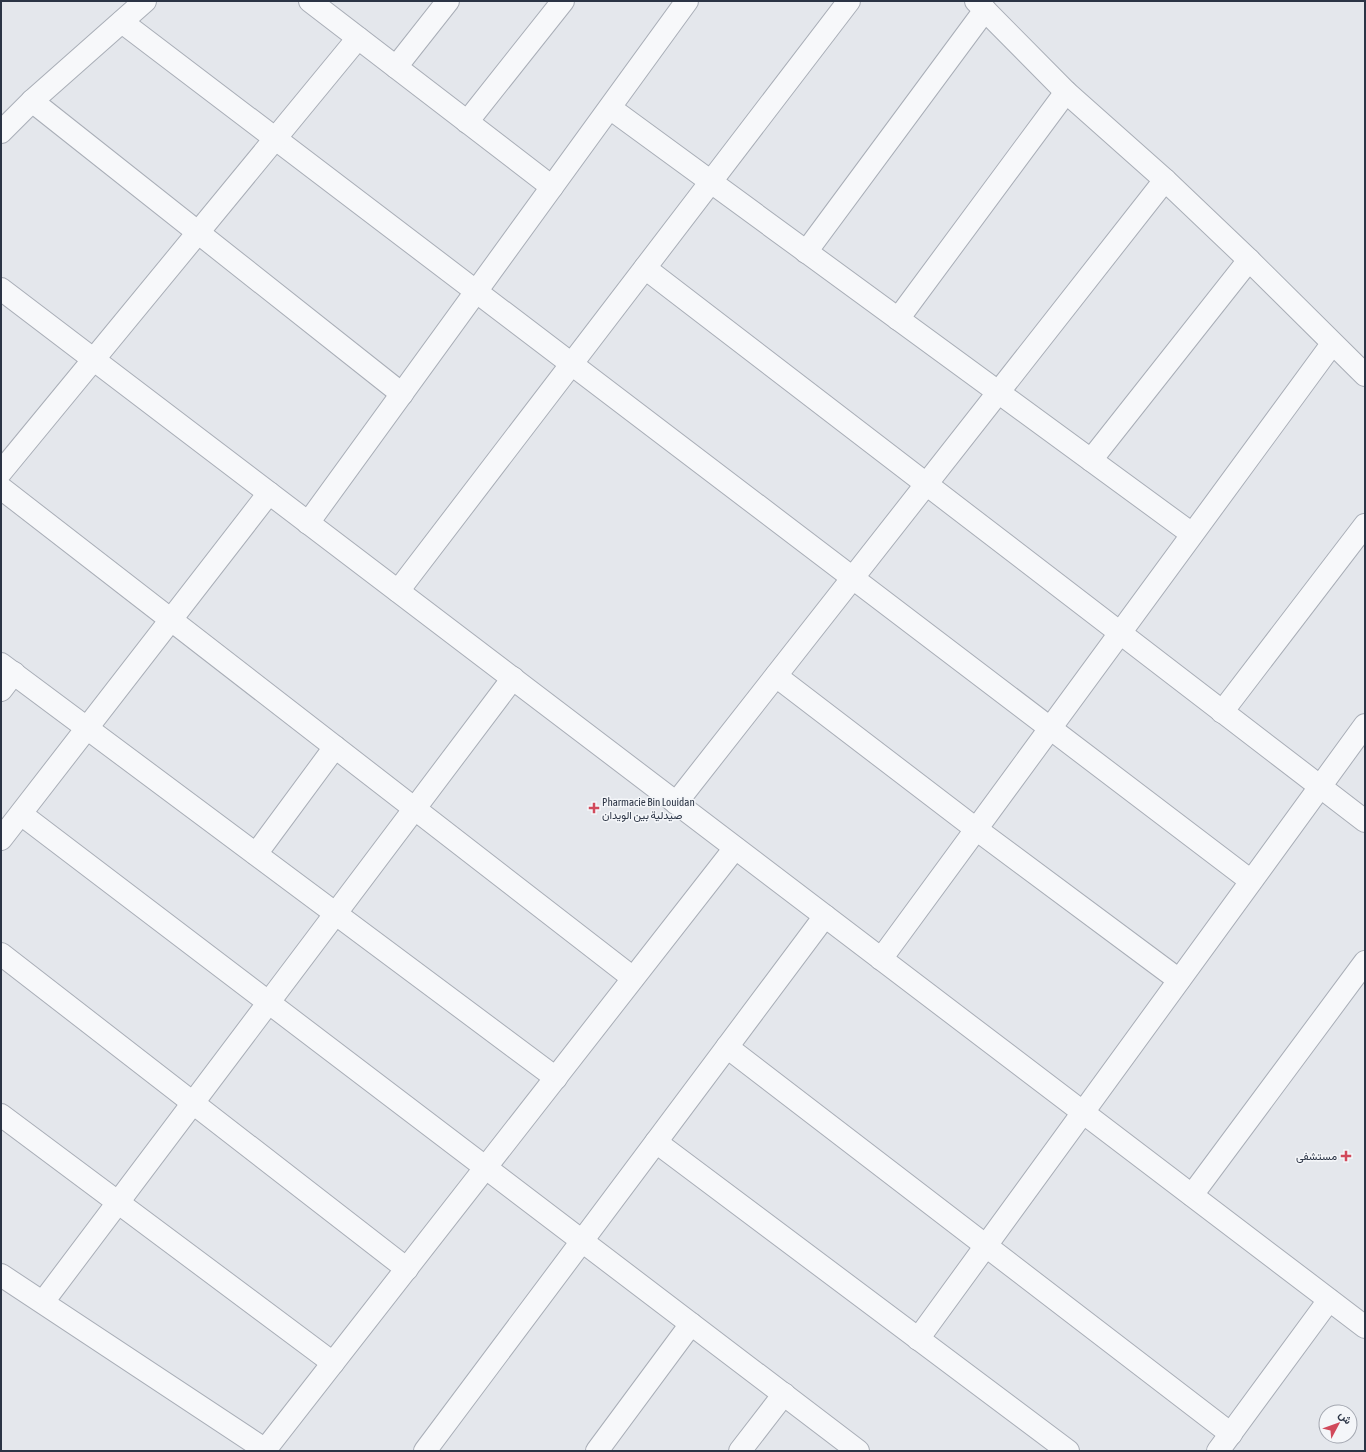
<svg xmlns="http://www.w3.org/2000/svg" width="1366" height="1452" viewBox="0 0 1366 1452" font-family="'Asap Condensed',Vazirmatn,sans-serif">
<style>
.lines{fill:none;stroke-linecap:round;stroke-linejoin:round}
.minor-casing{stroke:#a9aeb7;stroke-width:24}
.minor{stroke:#f7f8fa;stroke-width:22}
.poi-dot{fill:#d1495b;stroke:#f4f6f9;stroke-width:1.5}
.labels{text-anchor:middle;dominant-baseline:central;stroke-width:3;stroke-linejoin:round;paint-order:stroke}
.poi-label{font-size:11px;fill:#2b3445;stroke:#f4f6f9;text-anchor:start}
</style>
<rect width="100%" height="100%" fill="#e4e7ec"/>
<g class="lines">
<defs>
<g id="minor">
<polyline points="310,1 552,187"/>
<polyline points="976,1 1066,92 1165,180 1249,260 1365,375"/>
<polyline points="122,22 1251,881"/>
<polyline points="396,67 448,1"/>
<polyline points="32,101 402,394"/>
<polyline points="610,108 1192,534"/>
<polyline points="467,122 563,1"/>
<polyline points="1,132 32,101 145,1"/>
<polyline points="806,252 985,10"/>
<polyline points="645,268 1365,821"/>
<polyline points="1,289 1365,1327"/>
<polyline points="898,319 1066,92"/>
<polyline points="1091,460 1249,260"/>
<polyline points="1,472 358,38"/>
<polyline points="1,488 633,978"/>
<polyline points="308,523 687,1"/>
<polyline points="398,591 849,1"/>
<polyline points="1,664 556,1078"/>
<polyline points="776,676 976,829 1179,980"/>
<polyline points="1,690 14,673"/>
<polyline points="1222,712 1365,525"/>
<polyline points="676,803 1165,180"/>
<polyline points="21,814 858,1451"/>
<polyline points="1,839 269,493"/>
<polyline points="256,854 335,747"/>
<polyline points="1,954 407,1269"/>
<polyline points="881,959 1332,344"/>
<polyline points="727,1047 1231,1434"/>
<polyline points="1,1115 333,1363"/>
<polyline points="656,1142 1068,1451"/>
<polyline points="1192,1195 1365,962"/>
<polyline points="1,1275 267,1451"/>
<polyline points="43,1302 513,678"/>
<polyline points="918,1339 1365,725"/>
<polyline points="265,1450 735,848"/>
<polyline points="425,1451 825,916"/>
<polyline points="597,1451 691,1324"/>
<polyline points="740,1451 784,1394"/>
<polyline points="1218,1451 1329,1300"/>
</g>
</defs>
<!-- minor casing -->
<use href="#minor" class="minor-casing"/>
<!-- minor -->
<use href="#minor" class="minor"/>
</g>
<!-- markers -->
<g class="poi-dot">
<path d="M592 802h4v4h4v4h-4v4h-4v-4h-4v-4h4z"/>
<path d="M1344 1150h4v4h4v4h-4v4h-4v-4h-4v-4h4z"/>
</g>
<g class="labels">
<!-- poi labels -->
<g class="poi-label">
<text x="602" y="802">Pharmacie Bin Louidan<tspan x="602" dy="13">صيدلية بين الويدان</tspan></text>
<text x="1337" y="1156" text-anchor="end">مستشفى</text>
</g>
</g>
<!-- border -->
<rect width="1366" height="1452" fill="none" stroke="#2b3445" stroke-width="4"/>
<!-- north arrow -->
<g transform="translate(1338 1424) rotate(49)"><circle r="19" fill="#f4f6f9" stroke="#a4a8b1"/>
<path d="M0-3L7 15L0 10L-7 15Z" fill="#d1495b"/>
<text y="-6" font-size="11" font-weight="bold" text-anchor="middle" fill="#2b3445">ش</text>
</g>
</svg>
